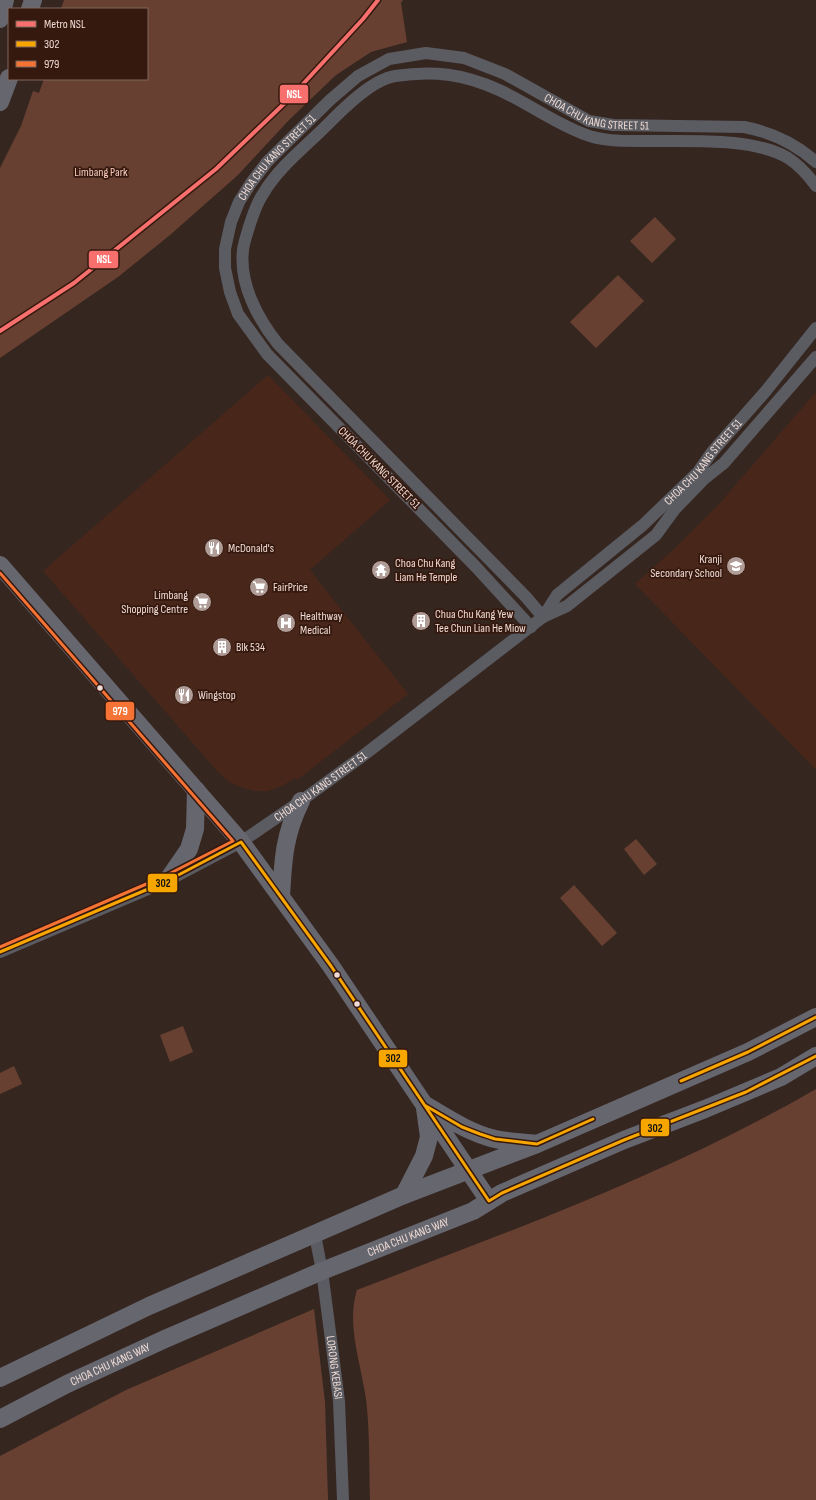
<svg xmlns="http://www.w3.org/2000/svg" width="816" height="1500" viewBox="0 0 816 1500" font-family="'Sofia Sans Condensed',sans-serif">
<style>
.built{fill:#48271a}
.green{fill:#684031}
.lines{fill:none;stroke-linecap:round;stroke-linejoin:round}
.street{stroke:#5b5b62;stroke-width:12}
.secondary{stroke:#66666f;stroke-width:18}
.bus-1-casing{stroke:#35180e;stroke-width:6}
.bus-2-casing{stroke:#35180e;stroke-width:6}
.bus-1{stroke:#f7a600;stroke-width:3}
.bus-2{stroke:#f57335;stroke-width:3}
.metro-1-casing{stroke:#35180e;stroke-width:7}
.metro-1{stroke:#f8706d;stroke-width:4}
.bus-dot{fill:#f0dcd5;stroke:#35180e;stroke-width:1.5}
.labels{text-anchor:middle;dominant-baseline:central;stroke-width:3.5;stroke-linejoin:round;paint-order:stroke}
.street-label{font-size:12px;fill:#f0dcd5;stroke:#35180e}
.park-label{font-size:12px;fill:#facfbf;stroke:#35180e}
.poi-label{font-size:12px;fill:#f0dcd5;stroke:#35180e;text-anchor:start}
.line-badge{stroke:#35180e;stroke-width:1.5}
.badge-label{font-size:11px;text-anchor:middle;font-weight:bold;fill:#fff}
.pale-badge-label{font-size:11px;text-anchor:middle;font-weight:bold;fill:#111}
</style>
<rect width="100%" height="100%" fill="#362620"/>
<!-- built -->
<g class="built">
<polygon points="268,375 390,500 310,570 408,694 297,780 295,778 282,786 268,791 254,791 240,787 229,782 217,771 43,571"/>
<polygon points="816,392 816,770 635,584 675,548 719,504"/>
</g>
<!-- green -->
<g class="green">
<polygon points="64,0 403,0 401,3 407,42 371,52 336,75 289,120 238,175 170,235 118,277 0,358 0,168 21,126 33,91 39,93 44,79 147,79 147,9 61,9"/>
<polygon points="655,217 676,239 652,263 630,241"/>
<polygon points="618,275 644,301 596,348 570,322"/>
<polygon points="636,839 657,864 644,875 624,849"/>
<polygon points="574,885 617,933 602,946 560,898"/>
<polygon points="183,1026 193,1052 170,1062 160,1035"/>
<polygon points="14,1066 22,1084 0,1094 0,1073"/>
<path d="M816 1089V1500H370C369 1467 370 1432 366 1399 361 1364 346 1324 357 1290 513 1230 671 1173 816 1089Z"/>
<polygon points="314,1309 325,1402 328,1500 0,1500 0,1456 126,1390"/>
</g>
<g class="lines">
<!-- street -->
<g class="street">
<path d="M543 617 526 597 278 344C258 319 239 284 243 250 244 242 247 234 249 227 253 215 256 204 263 194 278 168 304 148 325 127 342 110 371 80 395 76 433 70 464 74 499 90 528 103 554 123 584 134 601 141 621 141 639 141 682 142 751 136 788 158 799 165 808 175 816 186"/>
<path id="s1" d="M543 617 557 595 643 525 698 472 712 452 765 392 816 328"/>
<path id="s2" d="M531 627 476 567 267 354 238 314 230 292 225 268V249L231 222 239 202 251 183 267 162 330 100 358 76 389 59 426 53 464 58 505 74 589 121 613 125 744 127C771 132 795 143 816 162"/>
<path id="s3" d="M0 952 167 881 241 842 301 801 360 758 543 617 567 606 656 535 675 509 704 479 724 463 816 357"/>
<path id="s4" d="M315 1235 322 1271 339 1401 343 1500"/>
</g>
<!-- secondary -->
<g class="secondary">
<polyline points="30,9 33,0"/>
<polyline points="0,19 5,0"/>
<polyline points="0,102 9,78"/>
<polyline points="0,565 241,842 331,966 489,1201"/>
<polyline points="167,881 189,849 195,829 196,790"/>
<path d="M281 897C283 860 284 835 301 801"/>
<path d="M427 1106C449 1119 470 1133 495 1139 508 1142 522 1142 536 1144"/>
<polyline points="404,1195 424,1156 429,1137 425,1108"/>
<polyline points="0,1378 149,1306 404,1195 537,1144 748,1052 816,1017"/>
<path id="s5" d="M0 1419 67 1384 165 1339 322 1271 473 1211 502 1193 624 1140 705 1109 781 1077 816 1056"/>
</g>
<defs>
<g id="bus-1">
<polyline points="0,952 167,881 241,842 331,966 489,1201 502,1193 624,1140 746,1092 816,1056"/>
<polyline points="681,1081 748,1052 816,1017"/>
<polyline points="426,1106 462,1127 480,1134 495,1139 537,1144 593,1119"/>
</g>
<polyline id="bus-2" points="0,573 233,841 165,876 0,947"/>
</defs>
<!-- bus-1 casing -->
<use href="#bus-1" class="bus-1-casing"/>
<!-- bus-2 casing -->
<use href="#bus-2" class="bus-2-casing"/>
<!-- bus-1 -->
<use href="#bus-1" class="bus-1"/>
<!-- bus-2 -->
<use href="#bus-2" class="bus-2"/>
<defs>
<polyline id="metro-1" points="0,331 74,283 216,169 291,97 363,19 378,0"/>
</defs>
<!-- metro-1 casing -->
<use href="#metro-1" class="metro-1-casing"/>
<!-- metro-1 -->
<use href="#metro-1" class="metro-1"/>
</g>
<!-- icons -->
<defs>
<symbol id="restaurant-disc" viewBox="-11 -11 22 22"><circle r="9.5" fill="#af9c96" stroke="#35180e"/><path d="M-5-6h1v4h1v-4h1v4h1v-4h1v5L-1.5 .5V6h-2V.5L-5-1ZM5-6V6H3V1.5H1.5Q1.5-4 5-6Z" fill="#fff"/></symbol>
<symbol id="school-disc" viewBox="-11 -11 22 22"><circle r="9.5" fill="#af9c96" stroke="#35180e"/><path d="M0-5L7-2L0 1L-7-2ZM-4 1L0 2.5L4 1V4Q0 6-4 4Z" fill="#fff"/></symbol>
<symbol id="temple-disc" viewBox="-11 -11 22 22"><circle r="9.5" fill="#af9c96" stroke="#35180e"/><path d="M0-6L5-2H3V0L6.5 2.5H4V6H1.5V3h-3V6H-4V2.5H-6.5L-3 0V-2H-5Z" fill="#fff"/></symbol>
<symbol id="supermarket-disc" viewBox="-11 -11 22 22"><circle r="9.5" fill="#af9c96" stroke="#35180e"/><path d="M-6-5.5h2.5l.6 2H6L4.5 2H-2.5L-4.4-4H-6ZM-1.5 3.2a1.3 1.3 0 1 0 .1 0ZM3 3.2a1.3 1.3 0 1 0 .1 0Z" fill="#fff"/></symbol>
<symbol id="building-disc" viewBox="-11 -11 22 22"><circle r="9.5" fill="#af9c96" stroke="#35180e"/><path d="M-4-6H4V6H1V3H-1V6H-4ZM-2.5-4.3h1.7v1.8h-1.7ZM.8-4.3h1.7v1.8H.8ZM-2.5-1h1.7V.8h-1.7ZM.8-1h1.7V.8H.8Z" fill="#fff"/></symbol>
<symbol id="hospital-disc" viewBox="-11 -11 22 22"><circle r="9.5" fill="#af9c96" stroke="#35180e"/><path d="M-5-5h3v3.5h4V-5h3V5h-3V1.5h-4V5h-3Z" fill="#fff"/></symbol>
</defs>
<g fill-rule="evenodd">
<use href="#restaurant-disc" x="203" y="537" width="22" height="22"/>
<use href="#school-disc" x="725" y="555" width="22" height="22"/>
<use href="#temple-disc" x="370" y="559" width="22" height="22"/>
<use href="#supermarket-disc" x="248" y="576" width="22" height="22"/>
<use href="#supermarket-disc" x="191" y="591" width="22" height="22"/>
<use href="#building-disc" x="410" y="610" width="22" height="22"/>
<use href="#hospital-disc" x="275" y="612" width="22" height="22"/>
<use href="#building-disc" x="211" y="636" width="22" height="22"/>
<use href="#restaurant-disc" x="173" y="684" width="22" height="22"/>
</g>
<!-- markers -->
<g class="bus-dot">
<circle cx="100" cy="688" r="3.5"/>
<circle cx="337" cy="975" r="3.5"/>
<circle cx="357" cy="1004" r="3.5"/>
</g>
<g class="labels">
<!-- street labels -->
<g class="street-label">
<text stroke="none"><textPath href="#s2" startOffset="976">CHOA CHU KANG STREET 51</textPath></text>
<text stroke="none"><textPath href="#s2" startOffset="604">CHOA CHU KANG STREET 51</textPath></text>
<text stroke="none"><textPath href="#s1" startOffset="224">CHOA CHU KANG STREET 51</textPath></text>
<text transform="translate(379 468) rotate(45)">CHOA CHU KANG STREET 51</text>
<text stroke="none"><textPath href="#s3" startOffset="362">CHOA CHU KANG STREET 51</textPath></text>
<text stroke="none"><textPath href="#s5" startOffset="447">CHOA CHU KANG WAY</textPath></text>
<text stroke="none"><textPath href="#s5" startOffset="123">CHOA CHU KANG WAY</textPath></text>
<text stroke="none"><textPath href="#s4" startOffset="134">LORONG KEBASI</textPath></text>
</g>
<!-- park labels -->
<g class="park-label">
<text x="101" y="172">Limbang Park</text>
</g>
<!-- poi labels -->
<g class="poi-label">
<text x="228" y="548">McDonald's</text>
<text x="722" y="559" text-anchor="end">Kranji<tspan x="722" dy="14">Secondary School</tspan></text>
<text x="395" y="563">Choa Chu Kang<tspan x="395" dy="14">Liam He Temple</tspan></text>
<text x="273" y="587">FairPrice</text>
<text x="188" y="595" text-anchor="end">Limbang<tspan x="188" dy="14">Shopping Centre</tspan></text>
<text x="435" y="614">Chua Chu Kang Yew<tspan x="435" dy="14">Tee Chun Lian He Miow</tspan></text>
<text x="300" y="616">Healthway<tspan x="300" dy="14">Medical</tspan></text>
<text x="236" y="647">Blk 534</text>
<text x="198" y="695">Wingstop</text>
</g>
</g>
<g class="line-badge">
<rect x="279" y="84" width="30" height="20" rx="4" fill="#f8706d"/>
<rect x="88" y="250" width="31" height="19" rx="4" fill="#f8706d"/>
<rect x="105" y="701" width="30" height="20" rx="4" fill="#f57335"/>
<rect x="147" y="873" width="31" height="20" rx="4" fill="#f7a600"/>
<rect x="378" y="1049" width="30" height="19" rx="4" fill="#f7a600"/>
<rect x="640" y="1118" width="30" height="19" rx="4" fill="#f7a600"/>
</g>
<g class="badge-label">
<text x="294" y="98">NSL</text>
<text x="104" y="263">NSL</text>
<text x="120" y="715">979</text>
</g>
<g class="pale-badge-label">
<text x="163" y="887">302</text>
<text x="393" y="1062">302</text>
<text x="655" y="1132">302</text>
</g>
<!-- legend -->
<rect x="8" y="8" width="140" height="72" fill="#35180e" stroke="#80665e"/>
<rect x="16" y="21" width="20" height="6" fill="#f8706d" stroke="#80665e"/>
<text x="44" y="28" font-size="12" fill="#f0dcd5">Metro NSL</text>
<rect x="16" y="41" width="20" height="6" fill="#f7a600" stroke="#80665e"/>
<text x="44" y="48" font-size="12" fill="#f0dcd5">302</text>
<rect x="16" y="61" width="20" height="6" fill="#f57335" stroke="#80665e"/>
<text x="44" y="68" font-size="12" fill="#f0dcd5">979</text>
</svg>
